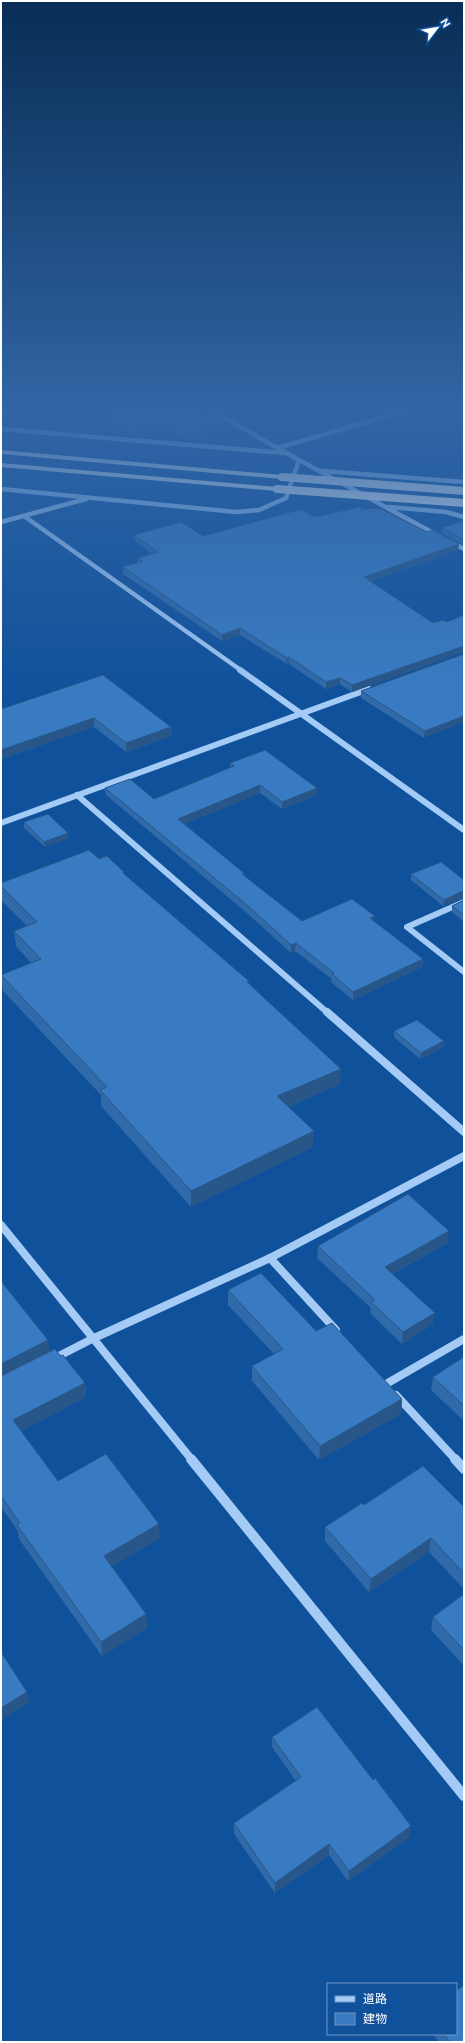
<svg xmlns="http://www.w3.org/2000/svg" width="465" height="2043" viewBox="0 0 465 2043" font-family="Ubuntu,'Noto Sans JP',sans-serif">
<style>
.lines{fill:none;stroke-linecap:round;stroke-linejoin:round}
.minor-far3{stroke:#a4cbf5;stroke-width:4.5}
.minor-far2{stroke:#a4cbf5;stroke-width:6}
.minor-far1{stroke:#a4cbf5;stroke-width:8}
.minor{stroke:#a4cbf5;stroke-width:10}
.highway{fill:#fff;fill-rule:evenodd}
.highway-bridge{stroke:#fff;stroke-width:8}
.wall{fill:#316aa8}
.shaded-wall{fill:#285688}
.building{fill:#397bc3;stroke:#285688}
</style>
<rect width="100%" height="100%" fill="#10519c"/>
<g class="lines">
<!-- minor-far3 -->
<g class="minor-far3">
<polyline points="210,409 277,448 437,535"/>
<polyline points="1,429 284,453"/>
<polyline points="277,448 412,409"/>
<polyline points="322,471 464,482"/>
<polyline points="1,489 236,512 259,510 286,498 299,460"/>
<polyline points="389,507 446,512 464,517"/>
<polyline points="24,516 242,671"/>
<polyline points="1,522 86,499"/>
<polyline points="451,542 464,549"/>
</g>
<!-- minor-far2 -->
<g class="minor-far2">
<polyline points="240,670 464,830"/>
<polyline points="77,795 328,1013"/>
<polyline points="1,823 369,689"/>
<polyline points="464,902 407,927 464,972"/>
</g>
<!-- minor-far1 -->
<g class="minor-far1">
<polyline points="327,1012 464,1132"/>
<polyline points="1,1225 192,1460"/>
<polyline points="270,1258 336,1330"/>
<polyline points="53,1359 92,1339 270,1258 464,1156"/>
<polyline points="386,1384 464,1339"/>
<polyline points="396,1395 456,1460"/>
</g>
<!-- minor -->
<g class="minor">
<polyline points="191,1459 464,1796"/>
<polyline points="455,1459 464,1469"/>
</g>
<!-- highway -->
<g class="highway">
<polygon points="1,450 282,475 286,477 282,479 1,454"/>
<polygon points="1,463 277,487 281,489 277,491 1,467"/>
</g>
<!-- highway-bridge -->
<g class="highway-bridge">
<polyline points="282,477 464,491"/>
<polyline points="277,489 464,503"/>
</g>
</g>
<!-- wall -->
<g class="wall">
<polygon points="1,409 82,409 37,419 28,413"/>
<polygon points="85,409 207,409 207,413 224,422 224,431 191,441 167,430 140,437 135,437"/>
<polygon points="364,509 427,532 459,544 458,550 370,581 433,623 447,622 464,615 464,653 463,652 352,692 340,684 326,689 289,664 287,664 240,635 222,641 123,574 123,567 138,563 138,558 152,554 135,541 134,535 203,536 314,517"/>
<polygon points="464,520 464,545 441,533 442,528"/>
<polygon points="464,654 424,738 361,698 361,691"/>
<polygon points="1,709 171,727 172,736 126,752 94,727 1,759"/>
<polygon points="230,763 317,788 317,795 282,809 260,793 184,824 244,873 244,876 302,921 375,916 374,922 423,959 422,967 353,1000 331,982 332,979 295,951 291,953 247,913 106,795 105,788 154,799 230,768"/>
<polygon points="24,822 69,838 45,847 24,828"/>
<polygon points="99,859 125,875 249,983 340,1084 288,1107 313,1147 191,1207 101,1106 101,1095 3,991 1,975 31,963 16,946 14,931 27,926 1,900 1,883"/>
<polygon points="411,874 464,880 464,898 462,898 443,906 411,880"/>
<polygon points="464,900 464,922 452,912 452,906"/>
<polygon points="394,1031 444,1041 444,1047 420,1059 394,1037"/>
<polygon points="448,1243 392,1274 433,1324 402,1344 370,1313 371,1308 317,1258 318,1246"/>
<polygon points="1,1281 50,1352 61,1356 85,1383 86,1397 21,1431 58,1481 160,1538 112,1566 146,1614 147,1628 102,1656 19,1539 18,1531 1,1507"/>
<polygon points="228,1290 316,1331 402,1399 401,1414 319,1460 252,1381 252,1366 274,1354 228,1305"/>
<polygon points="464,1357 464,1421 431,1390 433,1377"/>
<polygon points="364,1505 464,1507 464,1589 429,1552 369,1592 325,1541 325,1527"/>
<polygon points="464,1594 464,1666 431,1630 433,1617"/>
<polygon points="272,1737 410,1837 348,1881 329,1855 275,1893 234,1834 234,1823 296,1781 272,1747"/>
<polygon points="433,2034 456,2034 464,2042 439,2042"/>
</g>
<!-- shaded-wall -->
<g class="shaded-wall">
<polygon points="1,409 27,409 28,413 1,419"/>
<polygon points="44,409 82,409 37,419 37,410"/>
<polygon points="205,409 207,409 207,417 201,410"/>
<polygon points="167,421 167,430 140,437 140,428"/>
<polygon points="224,422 224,431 191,441 191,432"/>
<polygon points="459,544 458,550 364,583 364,577"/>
<polygon points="240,628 240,635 222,641 222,635"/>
<polygon points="463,646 463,652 352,692 352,685"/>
<polygon points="289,657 289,664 287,664 287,658"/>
<polygon points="340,678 340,684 326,689 326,682"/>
<polygon points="464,716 464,722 424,738 425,731"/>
<polygon points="94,718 94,727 1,759 1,750"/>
<polygon points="171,727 172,736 126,752 126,743"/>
<polygon points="260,785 260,793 178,827 178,819"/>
<polygon points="317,788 317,795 282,809 282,802"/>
<polygon points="68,833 69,838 45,847 44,842"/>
<polygon points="463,891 462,898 443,906 444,900"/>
<polygon points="375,916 374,924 370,918"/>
<polygon points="296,943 295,951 291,953 291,945"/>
<polygon points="423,959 422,967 353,1000 353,992"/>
<polygon points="444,1041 444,1047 420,1059 421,1053"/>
<polygon points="341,1069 340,1084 277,1112 277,1096"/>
<polygon points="314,1131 313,1147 191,1207 191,1191"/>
<polygon points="449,1231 448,1243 384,1278 385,1267"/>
<polygon points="435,1313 433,1324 402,1344 403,1332"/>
<polygon points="48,1340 50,1355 1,1380 1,1364"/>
<polygon points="85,1383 86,1397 15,1434 13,1420"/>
<polygon points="402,1399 401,1414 319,1460 320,1446"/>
<polygon points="159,1524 160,1538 105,1570 104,1556"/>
<polygon points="431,1538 429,1552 369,1592 371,1579"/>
<polygon points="146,1614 147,1628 102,1656 101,1642"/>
<polygon points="27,1692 29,1703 1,1720 1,1708"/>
<polygon points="411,1826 410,1837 348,1881 349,1871"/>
<polygon points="329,1844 329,1855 275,1893 275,1883"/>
</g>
<!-- building -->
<g class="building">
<polygon points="34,409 44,409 37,410"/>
<polygon points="101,409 205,409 201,410 224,422 191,432 167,421 140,428 135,427"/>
<polygon points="360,507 364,509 379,508 427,532 432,530 459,544 364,577 433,623 443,620 447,622 464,615 464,646 352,685 340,678 326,682 289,657 287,658 240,628 222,635 123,567 143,561 138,558 158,552 134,535 181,522 203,536 302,509 314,517"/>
<polygon points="464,520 464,540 442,528"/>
<polygon points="464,654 464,716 425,731 361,691"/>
<polygon points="103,675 171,727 126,743 94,718 1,750 1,709"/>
<polygon points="265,750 317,788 282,802 260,785 178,819 244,873 242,874 302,921 352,899 375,916 370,918 423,959 353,992 332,974 334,973 296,943 291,945 247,905 105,788 130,779 154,799 234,766 230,763"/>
<polygon points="48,814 68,833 44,842 24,822"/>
<polygon points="89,850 99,859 107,856 124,872 123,873 249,981 247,982 341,1069 277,1096 314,1131 191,1191 100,1090 107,1087 1,975 41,959 14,931 37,922 1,886 1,883"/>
<polygon points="441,862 464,880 464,892 463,891 444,900 411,874"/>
<polygon points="464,900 464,915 452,906"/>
<polygon points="417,1020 444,1041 421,1053 394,1031"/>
<polygon points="408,1194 449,1231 385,1267 435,1313 403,1332 371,1302 375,1300 318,1246"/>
<polygon points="261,1273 316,1331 332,1323 402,1399 320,1446 252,1366 283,1349 228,1290"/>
<polygon points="1,1281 48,1340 1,1364"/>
<polygon points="55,1349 61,1356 63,1355 85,1383 13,1420 58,1481 106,1454 159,1524 104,1556 146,1614 101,1642 17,1525 20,1523 1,1496 1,1376"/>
<polygon points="464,1357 464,1406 433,1377"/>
<polygon points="423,1466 464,1507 464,1573 431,1538 371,1579 325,1527 362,1503 364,1505"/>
<polygon points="464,1594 464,1650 433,1617"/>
<polygon points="1,1652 27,1692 1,1708"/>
<polygon points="317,1707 373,1780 375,1778 411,1826 349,1871 329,1844 275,1883 234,1823 301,1777 272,1737"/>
<polygon points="464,1985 464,2042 450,2042 444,2034 456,2034 456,1991"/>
</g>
<!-- sky -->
<linearGradient id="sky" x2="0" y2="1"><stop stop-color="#092d56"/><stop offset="0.59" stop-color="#3165a4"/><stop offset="1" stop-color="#3165a4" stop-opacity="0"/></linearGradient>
<rect width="465" height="695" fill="url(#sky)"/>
<!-- border -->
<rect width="465" height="2043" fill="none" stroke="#ffffff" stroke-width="4"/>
<!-- legend -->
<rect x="327" y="1983" width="130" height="52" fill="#10519c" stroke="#7097c4"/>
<rect x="335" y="1996" width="20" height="6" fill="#a4cbf5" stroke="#7097c4"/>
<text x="363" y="2003" font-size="12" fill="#ffffff">道路</text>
<rect x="335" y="2013" width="20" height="12" fill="#397bc3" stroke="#7097c4"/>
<text x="363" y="2023" font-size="12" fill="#ffffff">建物</text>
<!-- north arrow -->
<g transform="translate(437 28) rotate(59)" stroke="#10519c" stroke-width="3" paint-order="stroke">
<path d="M0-3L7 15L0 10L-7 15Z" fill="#ffffff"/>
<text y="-6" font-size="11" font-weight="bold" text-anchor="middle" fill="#ffffff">N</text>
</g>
</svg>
